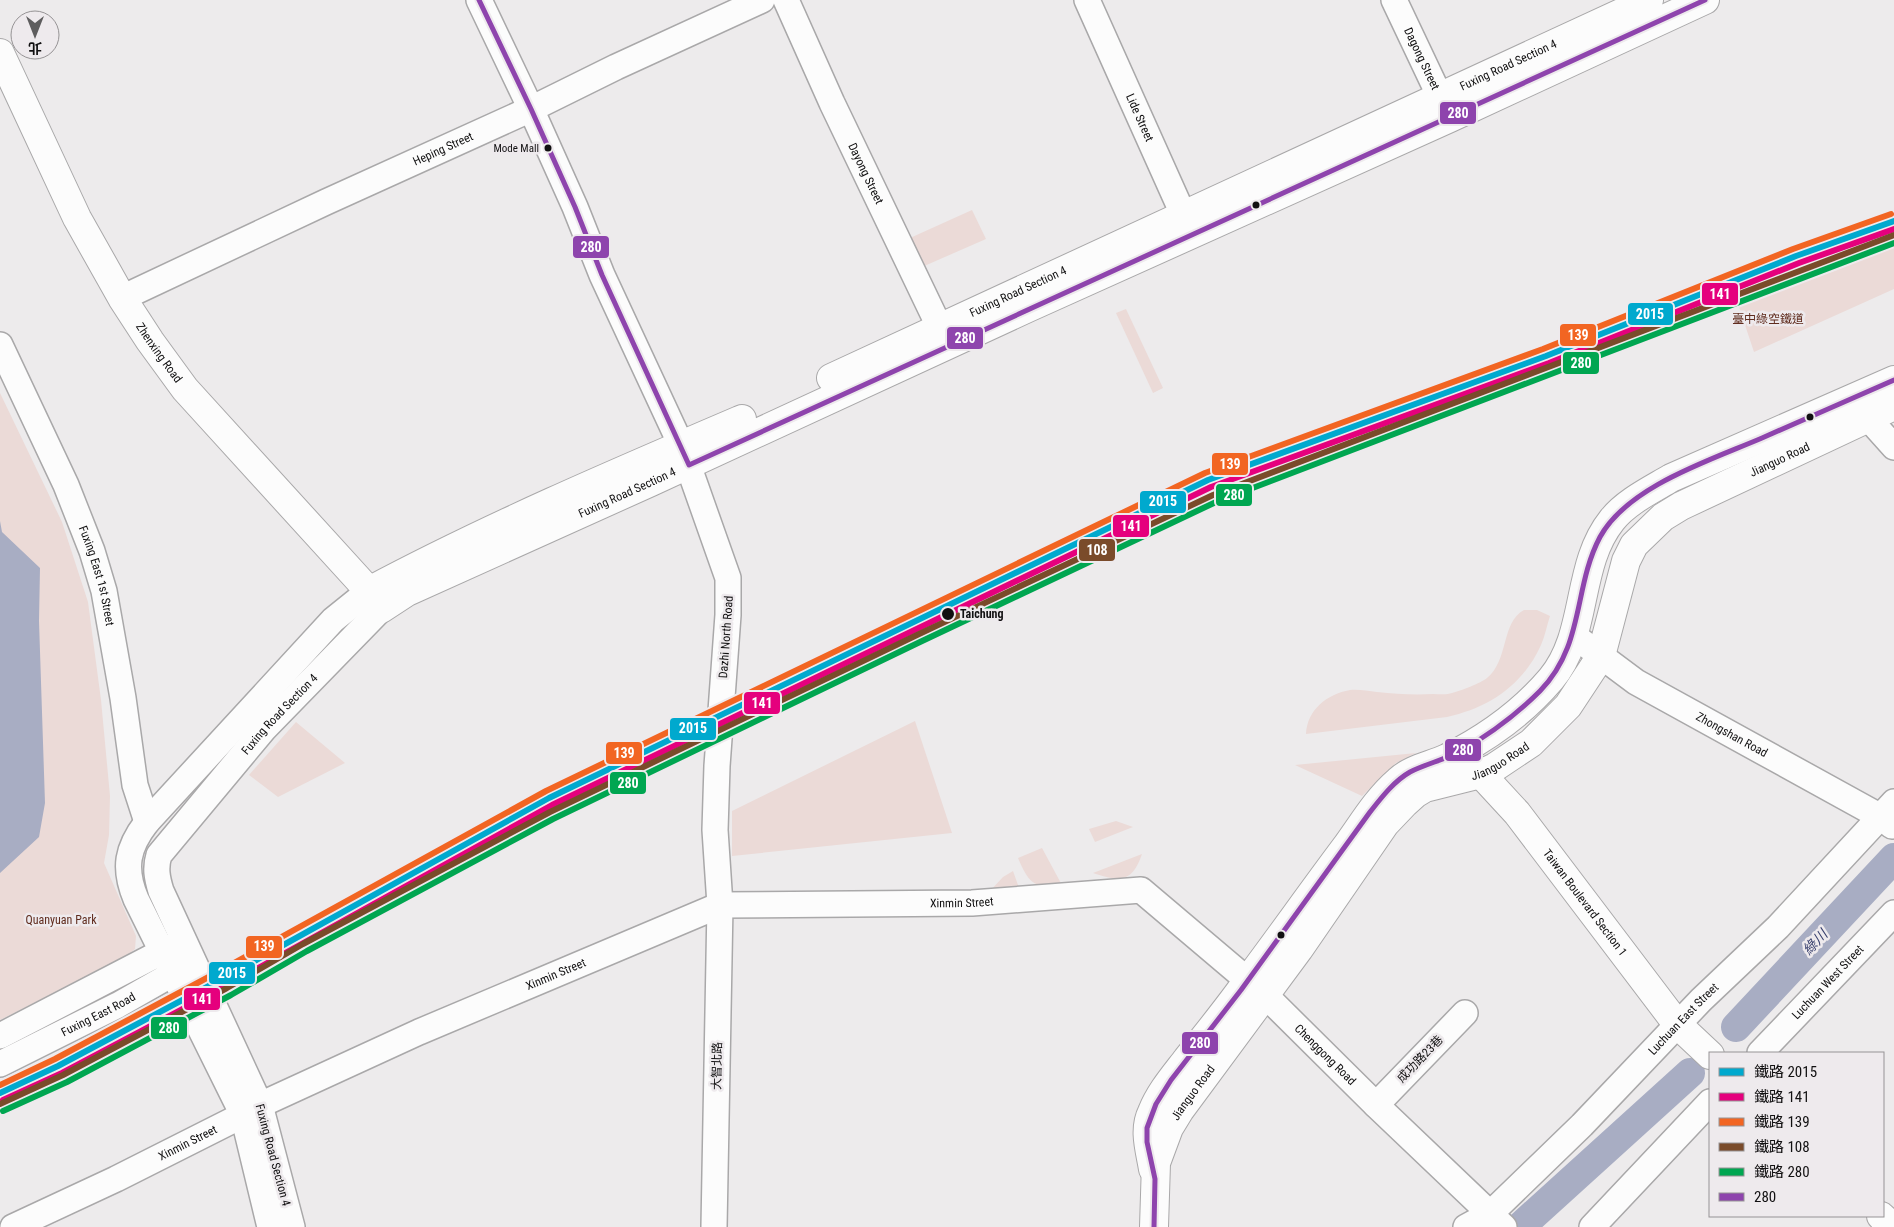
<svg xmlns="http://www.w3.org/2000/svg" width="1894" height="1227" viewBox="0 0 1894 1227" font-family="'Roboto Condensed','Noto Sans TC',sans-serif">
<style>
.green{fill:#ebdad7}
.water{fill:#a8adc3}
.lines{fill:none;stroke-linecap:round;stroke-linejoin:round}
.river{stroke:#a8adc3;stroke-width:30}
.minor-casing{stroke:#a9a8a9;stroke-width:28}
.major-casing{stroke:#a9a8a9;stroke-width:30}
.minor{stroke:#fcfcfc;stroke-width:25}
.major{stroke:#fcfcfc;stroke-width:28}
.bus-1-casing{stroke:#eeeaed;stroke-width:9}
.bus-1{stroke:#8e44ad;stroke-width:5}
.rail-1-casing{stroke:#eeeaed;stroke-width:10}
.rail-2-casing{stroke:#eeeaed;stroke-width:10}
.rail-3-casing{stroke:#eeeaed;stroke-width:10}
.rail-4-casing{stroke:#eeeaed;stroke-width:10}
.rail-5-casing{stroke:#eeeaed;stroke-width:10}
.rail-1{stroke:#00a9ce;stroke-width:6}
.rail-2{stroke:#e5007d;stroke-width:6}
.rail-3{stroke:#f26522;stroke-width:6}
.rail-4{stroke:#7a4b2a;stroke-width:6}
.rail-5{stroke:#00a651;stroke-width:6}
.bus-dot{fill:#111011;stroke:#eeeaed;stroke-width:2}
.labels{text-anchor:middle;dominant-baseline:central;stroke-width:5;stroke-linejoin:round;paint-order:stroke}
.bus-label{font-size:11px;fill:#111011;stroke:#eeeaed;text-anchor:end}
.street-label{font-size:12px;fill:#111011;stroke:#eeeaed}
.park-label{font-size:12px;fill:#602c1e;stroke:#eeeaed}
.stop-label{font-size:12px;font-weight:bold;fill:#111011;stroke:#eeeaed;text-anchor:start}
.water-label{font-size:14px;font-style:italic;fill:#373f6d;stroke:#eeeaed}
.line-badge{stroke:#eeeaed;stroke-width:2}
.badge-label{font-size:14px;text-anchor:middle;font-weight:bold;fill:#fff}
</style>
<rect width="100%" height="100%" fill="#edebec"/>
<!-- green -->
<g class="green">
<polygon points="972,210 986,239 922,267 910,238"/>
<polygon points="1894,246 1894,289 1754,352 1738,304 1837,270"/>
<polygon points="1126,309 1163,388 1153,393 1116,313"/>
<polygon points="0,393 62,522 88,602 101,700 110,796 109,835 104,863 136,936 135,949 125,957 0,1020"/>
<path d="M1524 610H1537L1550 616C1547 625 1545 636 1541 645 1523 685 1489 708 1447 717L1306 734C1307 710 1327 694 1350 690 1358 689 1368 691 1377 692 1396 694 1414 695 1433 694 1439 694 1447 695 1452 693 1460 691 1481 683 1487 678 1509 660 1501 622 1524 610Z"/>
<polygon points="915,721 952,833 732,856 732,811"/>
<polygon points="296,722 345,763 278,797 249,775"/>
<polygon points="1416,753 1396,763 1362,796 1295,765"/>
<polygon points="1116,821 1133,827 1095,842 1089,829"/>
<path d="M1042 848 1063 887C1034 888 1029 884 1018 858Z"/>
<path d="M1142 854C1132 883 1120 882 1093 873Z"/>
<polygon points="1013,871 1018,885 1029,894 989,892 1003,877"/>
</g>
<!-- water -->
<polygon class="water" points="0,521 2,532 40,568 39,621 45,803 39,837 0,873"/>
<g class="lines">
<!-- river -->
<g class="river">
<polyline points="1736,1027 1894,858"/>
<polyline points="1520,1227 1690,1073"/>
</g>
<defs>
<g id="minor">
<polyline points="479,0 531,109 575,207 602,275 681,445 728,578 728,615 717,766 715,830 720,905 714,1227"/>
<path id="s1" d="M786 0 832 103 948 345"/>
<path id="s2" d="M1087 0 1191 232"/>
<path id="s3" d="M1394 0 1449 116"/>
<path id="s4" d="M122 298 326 202 531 109 616 67 762 0"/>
<path id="s5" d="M0 345 66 485 92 551 104 591 123 698 135 785 147 822"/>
<polyline points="1859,401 1868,418 1894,447"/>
<path id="s6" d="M1573 635 1636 682 1881 817 1892 826"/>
<polyline points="0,1036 177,944"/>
<path id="s7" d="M1760 1053 1894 913"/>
<path id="s8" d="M0 1064 118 1005 188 965"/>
<polyline points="1376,1105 1465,1013"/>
<path id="s9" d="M13 1227 116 1179 243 1115 260 1105 419 1032 720 905 972 903 1141 890 1265 995 1376 1105 1504 1227"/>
<path d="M270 1227 243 1115 136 899C123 868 127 848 147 822L333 620 369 591"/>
<path id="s10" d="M292 1227 260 1105 161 891C157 878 155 868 159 855L264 729 381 609"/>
<path id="s11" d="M1466 1227 1490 1214 1582 1125 1701 1000 1778 927 1894 802"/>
<polyline points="1592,1227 1710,1102"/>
</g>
<g id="major">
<path id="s12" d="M0 53 77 218 122 298 150 341 185 389 369 591 381 609 407 592 651 482 1028 308 1450 118 1705 0"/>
<path id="s13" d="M831 378 1649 0"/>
<path d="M369 591C489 527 618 472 742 419"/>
<path id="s14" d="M1467 762 1481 774 1517 813 1677 1024 1710 1055"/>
<path d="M1153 1169C1150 1150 1143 1130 1152 1112 1160 1092 1174 1076 1187 1059 1208 1033 1229 1007 1248 980 1281 936 1312 892 1345 848 1362 825 1376 800 1398 781 1412 768 1430 766 1447 758 1485 739 1523 712 1551 679 1589 634 1575 566 1612 520 1626 502 1651 490 1671 478L1894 380"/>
<polyline points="1881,1216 1893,1227"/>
<path id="s15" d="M1154 1227 1156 1163 1169 1128 1180 1110 1299 949 1385 824 1405 803 1415 794 1425 788 1481 774 1495 767 1531 743 1568 706 1601 656 1626 561 1634 545 1663 517 1681 506 1894 406"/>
</g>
</defs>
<!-- minor casing -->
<use href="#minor" class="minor-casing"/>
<!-- major casing -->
<use href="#major" class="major-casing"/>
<!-- minor -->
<use href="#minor" class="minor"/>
<!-- major -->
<use href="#major" class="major"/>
<defs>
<g id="bus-1">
<path d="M479 0 531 109 575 207 602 275 689 465C1027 308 1367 156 1705 0"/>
<path d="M1154 1227 1155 1179 1147 1142V1128L1156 1104 1171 1080 1241 990 1370 812C1381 798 1394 781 1410 772 1426 764 1443 760 1459 752 1489 735 1516 715 1540 691 1585 645 1573 588 1600 537 1628 486 1711 460 1762 438 1806 419 1850 399 1894 380"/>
</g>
</defs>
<!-- bus-1 casing -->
<use href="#bus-1" class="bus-1-casing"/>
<!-- bus-1 -->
<use href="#bus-1" class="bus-1"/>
<defs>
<polyline id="rail-1" points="0,1093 58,1066 222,979 549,798 1208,480 1546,356 1796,256 1894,221"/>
<polyline id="rail-2" points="3,1100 62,1073 226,986 552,805 1211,487 1549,363 1799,263 1894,229"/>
<polyline id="rail-3" points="0,1085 55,1059 218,972 546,791 1205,473 1543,349 1793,249 1891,214"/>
<polyline id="rail-4" points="0,1104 63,1075 227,988 303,944 550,812 917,635 1213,495 1894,235"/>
<polyline id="rail-5" points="3,1111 67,1082 231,995 307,951 553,819 920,642 1216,502 1894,243"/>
</defs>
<!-- rail-1 casing -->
<use href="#rail-1" class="rail-1-casing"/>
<!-- rail-2 casing -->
<use href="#rail-2" class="rail-2-casing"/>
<!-- rail-3 casing -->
<use href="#rail-3" class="rail-3-casing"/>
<!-- rail-4 casing -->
<use href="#rail-4" class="rail-4-casing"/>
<!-- rail-5 casing -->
<use href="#rail-5" class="rail-5-casing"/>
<!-- rail-1 -->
<use href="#rail-1" class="rail-1"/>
<!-- rail-2 -->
<use href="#rail-2" class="rail-2"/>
<!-- rail-3 -->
<use href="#rail-3" class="rail-3"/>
<!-- rail-4 -->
<use href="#rail-4" class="rail-4"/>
<!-- rail-5 -->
<use href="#rail-5" class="rail-5"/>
</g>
<!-- markers -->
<g class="bus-dot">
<circle cx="548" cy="148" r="4.5"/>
<circle cx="1256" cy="205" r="4.5"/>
<circle cx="1810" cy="417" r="4.5"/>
<circle cx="948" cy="614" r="7"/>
<circle cx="1281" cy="935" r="4.5"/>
</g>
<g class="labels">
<!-- bus labels -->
<g class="bus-label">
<text x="539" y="148">Mode Mall</text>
</g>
<!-- street labels -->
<g class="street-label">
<text stroke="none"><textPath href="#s3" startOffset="65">Dagong Street</textPath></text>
<text stroke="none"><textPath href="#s13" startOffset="746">Fuxing Road Section 4</textPath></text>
<text stroke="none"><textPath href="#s2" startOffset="129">Lide Street</textPath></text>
<text stroke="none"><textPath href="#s4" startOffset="354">Heping Street</textPath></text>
<text stroke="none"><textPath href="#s1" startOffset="191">Dayong Street</textPath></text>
<text stroke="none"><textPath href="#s13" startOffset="206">Fuxing Road Section 4</textPath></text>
<text stroke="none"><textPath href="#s12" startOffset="340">Zhenxing Road</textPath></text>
<text stroke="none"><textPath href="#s15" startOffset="1044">Jianguo Road</textPath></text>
<text stroke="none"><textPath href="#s12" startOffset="952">Fuxing Road Section 4</textPath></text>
<text stroke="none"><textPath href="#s5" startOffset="251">Fuxing East 1st Street</textPath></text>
<text transform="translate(726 637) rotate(-86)">Dazhi North Road</text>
<text stroke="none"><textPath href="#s10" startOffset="584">Fuxing Road Section 4</textPath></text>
<text stroke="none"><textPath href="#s6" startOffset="188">Zhongshan Road</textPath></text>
<text stroke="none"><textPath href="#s15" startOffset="609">Jianguo Road</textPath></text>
<text stroke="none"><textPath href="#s9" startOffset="1019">Xinmin Street</textPath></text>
<text stroke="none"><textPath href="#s14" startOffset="184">Taiwan Boulevard Section 1</textPath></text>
<text stroke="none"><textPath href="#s9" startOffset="599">Xinmin Street</textPath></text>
<text stroke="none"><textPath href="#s7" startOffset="98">Luchuan West Street</textPath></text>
<text stroke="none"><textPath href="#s8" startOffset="110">Fuxing East Road</textPath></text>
<text stroke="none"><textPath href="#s11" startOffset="302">Luchuan East Street</textPath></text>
<text stroke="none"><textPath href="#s9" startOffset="1446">Chenggong Road</textPath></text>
<text transform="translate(1420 1059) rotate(-46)">成功路23巷</text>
<text transform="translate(717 1066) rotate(-89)">大智北路</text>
<text stroke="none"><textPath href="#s15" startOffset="144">Jianguo Road</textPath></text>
<text stroke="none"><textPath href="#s9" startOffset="194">Xinmin Street</textPath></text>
<text transform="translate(273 1155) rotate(75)">Fuxing Road Section 4</text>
</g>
<!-- park labels -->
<g class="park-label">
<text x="1768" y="319">臺中綠空鐵道</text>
<text x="61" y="920">Quanyuan Park</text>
</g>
<!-- stop labels -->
<g class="stop-label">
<text x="960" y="614">Taichung</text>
</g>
<!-- water labels -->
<g class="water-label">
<text transform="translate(1815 942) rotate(-47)">綠川</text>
</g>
</g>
<g class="line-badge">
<rect x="1439" y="101" width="38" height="24" rx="5" fill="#8e44ad"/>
<rect x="572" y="235" width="38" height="24" rx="5" fill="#8e44ad"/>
<rect x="1701" y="282" width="38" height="24" rx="5" fill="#e5007d"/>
<rect x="1627" y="302" width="47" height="24" rx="5" fill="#00a9ce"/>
<rect x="1559" y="323" width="38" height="24" rx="5" fill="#f26522"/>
<rect x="946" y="326" width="38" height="24" rx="5" fill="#8e44ad"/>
<rect x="1562" y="351" width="38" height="24" rx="5" fill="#00a651"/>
<rect x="1211" y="452" width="38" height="24" rx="5" fill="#f26522"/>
<rect x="1215" y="483" width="38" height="24" rx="5" fill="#00a651"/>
<rect x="1139" y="490" width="48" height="24" rx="5" fill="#00a9ce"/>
<rect x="1112" y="514" width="38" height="24" rx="5" fill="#e5007d"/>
<rect x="1078" y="538" width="38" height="24" rx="5" fill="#7a4b2a"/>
<rect x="743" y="691" width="38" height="24" rx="5" fill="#e5007d"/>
<rect x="669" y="717" width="48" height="24" rx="5" fill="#00a9ce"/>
<rect x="1444" y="738" width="38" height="24" rx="5" fill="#8e44ad"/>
<rect x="605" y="741" width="38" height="24" rx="5" fill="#f26522"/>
<rect x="609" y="771" width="38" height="24" rx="5" fill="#00a651"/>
<rect x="245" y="935" width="38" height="24" rx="5" fill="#f26522"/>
<rect x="208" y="961" width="48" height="24" rx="5" fill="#00a9ce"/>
<rect x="183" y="987" width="38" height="24" rx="5" fill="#e5007d"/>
<rect x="150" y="1016" width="38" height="24" rx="5" fill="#00a651"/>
<rect x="1181" y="1031" width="38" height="24" rx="5" fill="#8e44ad"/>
</g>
<g class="badge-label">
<text x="1458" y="118">280</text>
<text x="591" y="252">280</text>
<text x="1720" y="299">141</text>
<text x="1650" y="319">2015</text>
<text x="1578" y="340">139</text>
<text x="965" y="343">280</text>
<text x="1581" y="368">280</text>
<text x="1230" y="469">139</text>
<text x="1234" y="500">280</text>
<text x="1163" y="506">2015</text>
<text x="1131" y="531">141</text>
<text x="1097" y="555">108</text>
<text x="762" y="708">141</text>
<text x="693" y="733">2015</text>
<text x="1463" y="755">280</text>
<text x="624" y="758">139</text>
<text x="628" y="788">280</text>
<text x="264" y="951">139</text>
<text x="232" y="978">2015</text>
<text x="202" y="1004">141</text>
<text x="169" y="1033">280</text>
<text x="1200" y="1048">280</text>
</g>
<!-- legend -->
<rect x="1709" y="1052" width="175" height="165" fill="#eeeaed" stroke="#969395"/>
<rect x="1719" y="1068" width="25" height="8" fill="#00a9ce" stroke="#969395"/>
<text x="1754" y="1077" font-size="15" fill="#111011">鐵路 2015</text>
<rect x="1719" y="1093" width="25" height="8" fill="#e5007d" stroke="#969395"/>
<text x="1754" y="1102" font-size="15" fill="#111011">鐵路 141</text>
<rect x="1719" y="1118" width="25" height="8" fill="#f26522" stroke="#969395"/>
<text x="1754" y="1127" font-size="15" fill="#111011">鐵路 139</text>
<rect x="1719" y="1143" width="25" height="8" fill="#7a4b2a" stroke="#969395"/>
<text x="1754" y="1152" font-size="15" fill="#111011">鐵路 108</text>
<rect x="1719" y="1168" width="25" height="8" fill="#00a651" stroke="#969395"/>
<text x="1754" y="1177" font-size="15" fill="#111011">鐵路 280</text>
<rect x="1719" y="1193" width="25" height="8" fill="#8e44ad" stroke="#969395"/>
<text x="1754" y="1202" font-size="15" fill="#111011">280</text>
<!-- north arrow -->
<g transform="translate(35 35) rotate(180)"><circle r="24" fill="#eeeaed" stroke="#969395"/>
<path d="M0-4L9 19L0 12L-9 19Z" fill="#5e5d5e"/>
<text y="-8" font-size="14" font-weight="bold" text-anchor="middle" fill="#111011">北</text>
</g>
</svg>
